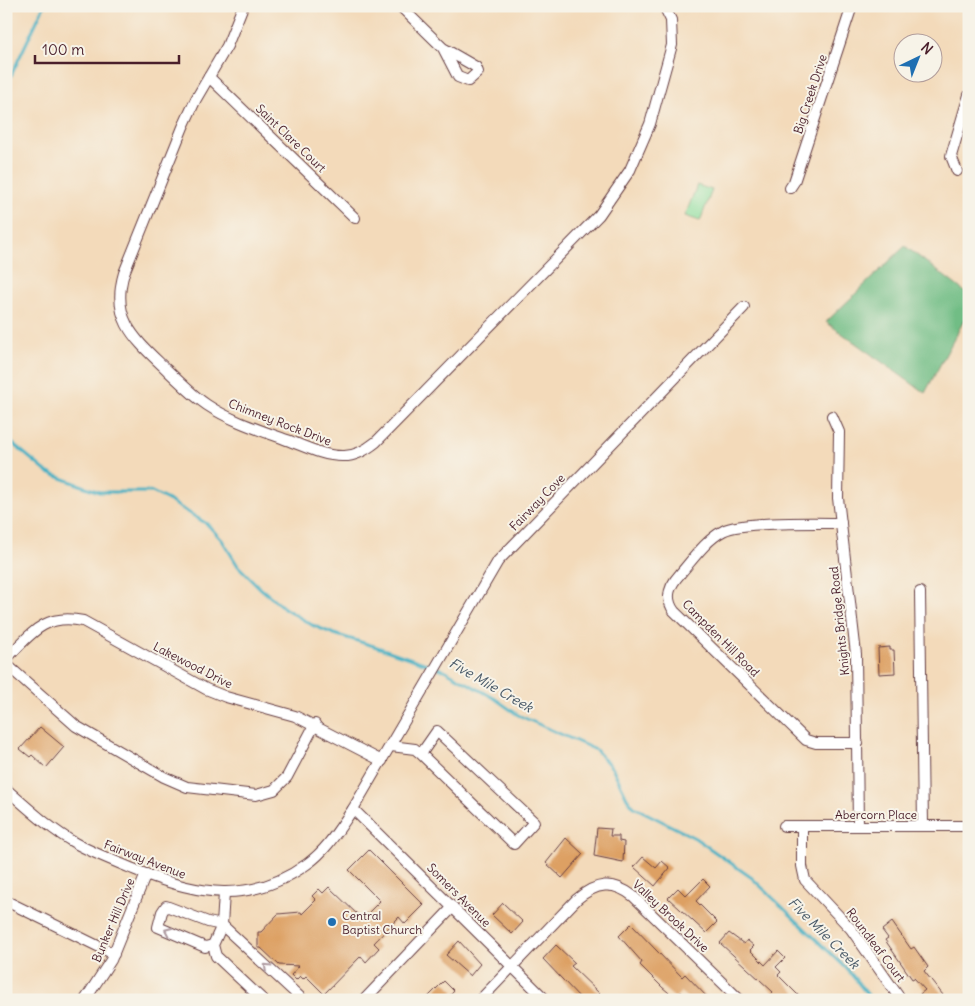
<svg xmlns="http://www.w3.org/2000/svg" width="975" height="1006" viewBox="0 0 975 1006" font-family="Delius,sans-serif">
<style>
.green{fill:#8cde9e;stroke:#6b7e64}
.forest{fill:#71bd85;stroke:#5e6e58}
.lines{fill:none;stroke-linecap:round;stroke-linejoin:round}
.stream{stroke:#46b1c4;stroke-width:3}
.building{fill:#dda063}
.minor-casing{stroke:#633b40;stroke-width:12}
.minor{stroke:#fff;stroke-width:10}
.oneway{stroke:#ae9aa0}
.poi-dot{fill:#1f6fb2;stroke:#f7f3e8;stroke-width:2}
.labels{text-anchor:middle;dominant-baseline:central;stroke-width:4;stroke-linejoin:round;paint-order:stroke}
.street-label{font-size:12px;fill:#4a1f2b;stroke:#f7f3e8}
.poi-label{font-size:12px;fill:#4a1f2b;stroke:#f7f3e8;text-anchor:start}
.water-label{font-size:14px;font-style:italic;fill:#485968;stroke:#f7f3e8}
</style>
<rect width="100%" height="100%" fill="#f7f3e8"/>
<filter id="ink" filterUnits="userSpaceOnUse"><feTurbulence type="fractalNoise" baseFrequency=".02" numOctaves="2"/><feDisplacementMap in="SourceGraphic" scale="10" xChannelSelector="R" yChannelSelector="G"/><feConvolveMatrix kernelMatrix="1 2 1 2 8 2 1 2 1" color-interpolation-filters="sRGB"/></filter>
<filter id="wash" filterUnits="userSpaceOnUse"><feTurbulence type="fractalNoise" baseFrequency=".0096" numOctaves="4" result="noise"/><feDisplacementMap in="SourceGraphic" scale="20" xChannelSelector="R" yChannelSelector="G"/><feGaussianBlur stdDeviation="1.12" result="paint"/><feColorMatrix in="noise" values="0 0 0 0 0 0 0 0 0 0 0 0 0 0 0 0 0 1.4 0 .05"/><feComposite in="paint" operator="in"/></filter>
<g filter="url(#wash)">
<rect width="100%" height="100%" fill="#f3daba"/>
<!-- green -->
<polygon class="green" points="697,185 712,190 700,221 685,216"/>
<!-- forest -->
<polygon class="forest" points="905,246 969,295 969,311 925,393 826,322"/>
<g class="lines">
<!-- stream -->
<g class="stream">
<polyline points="6,86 44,6"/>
<polyline points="6,438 48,473 99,492 152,492 168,500 207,524 222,540 238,566 260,588 284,608 312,625 334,634 374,646 444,670 494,698 518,715 596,750 613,769 627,798 634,807 695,838 752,878 847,969 872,1000"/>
</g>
</g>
<g id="blocks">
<!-- building -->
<g class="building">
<polygon points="890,647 890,650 894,650 895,673 879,674 878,648"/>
<polygon points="40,727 64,747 46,768 32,755 30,757 20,749"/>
<polygon points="597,828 611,829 610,836 619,836 619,841 624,842 623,862 594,856"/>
<polygon points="566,838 583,854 562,878 546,863"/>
<polygon points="369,850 424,905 405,924 399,917 374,943 379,948 366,962 361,956 324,994 306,976 303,979 300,976 296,980 291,975 299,966 279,965 261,948 258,948 258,932 261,932 278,914 301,912 302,914 316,900 312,896 319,889 323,893 329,887 362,919 380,901 349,870"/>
<polygon points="643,857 656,868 662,861 670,868 655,886 634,867"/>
<polygon points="703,879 710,886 696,901 717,922 706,933 668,898 678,888 686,896"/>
<polygon points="503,903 523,922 512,934 492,915"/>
<polygon points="892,922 911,949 914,947 928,967 924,971 943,995 937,1000 925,1000 920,994 925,990 914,978 912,979 885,940 888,938 882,930"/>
<polygon points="631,924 682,977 685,974 710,1000 689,1000 681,992 675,998 662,987 640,965 642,962 619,936"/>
<polygon points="729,933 744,944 747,940 754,946 750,950 765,965 778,951 785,958 776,967 781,972 778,975 803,1000 773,1000 769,996 773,992 720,943"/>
<polygon points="459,941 480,964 470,976 446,955"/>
<polygon points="556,945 575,963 571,966 600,994 594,1000 582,1000 543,959"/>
<polygon points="444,981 454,991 446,1000 425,1000"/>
</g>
</g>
</g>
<g filter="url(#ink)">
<use href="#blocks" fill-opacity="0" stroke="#633b40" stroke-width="1"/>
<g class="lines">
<defs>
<g id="minor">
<path d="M243 6 227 46 196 99 183 127 124 273C110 320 136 340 167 370 180 382 192 395 207 405 231 421 260 430 287 440 304 446 323 456 342 456 355 457 366 450 376 442L599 215 630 170 650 124 672 45 671 20 664 6"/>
<polyline points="400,6 443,48 476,67 478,72 468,81 458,77 443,48"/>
<polyline points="209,77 355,218"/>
<polyline points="957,171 951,156 969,95"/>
<polyline points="790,188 794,182 852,6"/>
<polyline points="832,416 839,432 838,498 856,654 858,826"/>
<path d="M841 523C817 523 741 521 723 531 706 540 693 559 680 574 670 585 664 597 674 611L806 740 816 743H858"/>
<polyline points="920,592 923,826"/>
<path d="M6 659C31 634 44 613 83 621L206 689 226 697 295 716 382 761"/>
<polyline points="6,664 76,726 164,777 187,787 256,795 274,790 287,777 315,724"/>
<polyline points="391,746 415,749 421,754 514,844 534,822 437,731 421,754"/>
<path d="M6 789C28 808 50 829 75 843 95 854 117 862 138 871 197 895 251 905 307 864 327 850 339 829 353 809L498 561 744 307"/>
<polyline points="353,809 546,1000"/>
<polyline points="784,826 969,826"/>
<polyline points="802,827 802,866 805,880 851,929 901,1000"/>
<polyline points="6,901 114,954"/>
<polyline points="213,945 205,947 158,927 162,912 166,906 208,922 222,925 224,893"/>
<polyline points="85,1000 111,960 146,874"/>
<polyline points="263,1000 216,956 213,945 222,925 303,1000"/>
<polyline points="364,1000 453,907"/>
<path d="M480 1000 577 899C596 883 613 880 633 896L740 1000"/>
</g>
</defs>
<!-- minor casing -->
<use href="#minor" class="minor-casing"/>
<!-- minor -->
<use href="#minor" class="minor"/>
</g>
<!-- one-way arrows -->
<defs><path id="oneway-chevron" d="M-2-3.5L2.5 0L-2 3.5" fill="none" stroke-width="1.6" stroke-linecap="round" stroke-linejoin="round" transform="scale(1.25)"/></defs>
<g class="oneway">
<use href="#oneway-chevron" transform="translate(168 931) rotate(-156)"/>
<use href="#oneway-chevron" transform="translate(267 967) rotate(-137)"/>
</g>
</g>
<!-- markers -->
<circle class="poi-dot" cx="332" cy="922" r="5"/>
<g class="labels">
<!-- street labels -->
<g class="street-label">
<text transform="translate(810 94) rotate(-72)">Big Creek Drive</text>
<text transform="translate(291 138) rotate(44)">Saint Clare Court</text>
<text transform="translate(280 422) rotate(21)">Chimney Rock Drive</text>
<text transform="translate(537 502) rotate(-46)">Fairway Cove</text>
<text transform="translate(839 621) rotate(-96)">Knights Bridge Road</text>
<text transform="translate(721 638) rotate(45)">Campden Hill Road</text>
<text transform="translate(193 665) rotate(27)">Lakewood Drive</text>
<text x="876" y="814">Abercorn Place</text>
<text transform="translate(145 859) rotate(21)">Fairway Avenue</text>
<text transform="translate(459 895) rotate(45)">Somers Avenue</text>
<text transform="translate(671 916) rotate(43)">Valley Brook Drive</text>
<text transform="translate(113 920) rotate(-67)">Bunker Hill Drive</text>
<text transform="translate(876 945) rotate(53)">Roundleaf Court</text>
</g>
<!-- poi labels -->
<g class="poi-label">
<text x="342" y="915">Central<tspan x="342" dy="14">Baptist Church</tspan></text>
</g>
<!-- water labels -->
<g class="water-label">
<text transform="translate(491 685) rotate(30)">Five Mile Creek</text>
<text transform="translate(824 933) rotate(45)">Five Mile Creek</text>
</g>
</g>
<!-- margin -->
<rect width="975" height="1006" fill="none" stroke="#f7f3e8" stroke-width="25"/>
<!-- north arrow -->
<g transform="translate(918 58) rotate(43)"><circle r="24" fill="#f7f3e8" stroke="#b29e9c"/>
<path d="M0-4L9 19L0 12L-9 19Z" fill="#1f6fb2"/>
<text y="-8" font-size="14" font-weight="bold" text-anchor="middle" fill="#4a1f2b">N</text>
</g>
<!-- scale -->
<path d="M35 55v8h144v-8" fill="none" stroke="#4a1f2b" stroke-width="2.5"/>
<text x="42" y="55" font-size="15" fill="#4a1f2b" stroke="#f7f3e8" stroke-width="4" paint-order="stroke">100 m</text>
</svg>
